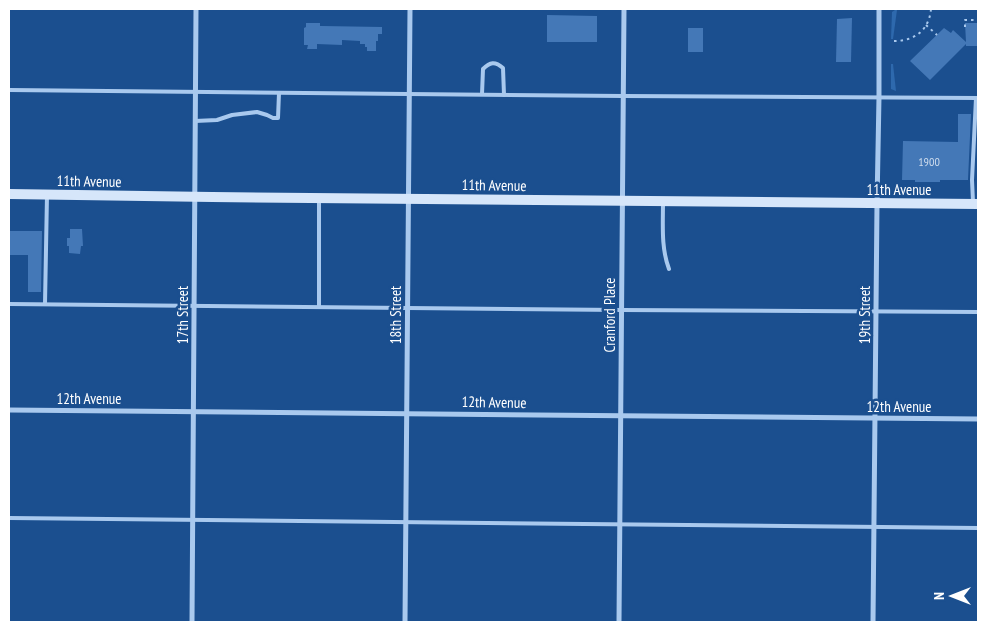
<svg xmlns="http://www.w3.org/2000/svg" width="987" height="631" viewBox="0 0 987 631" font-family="'PT Sans Narrow',sans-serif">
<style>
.green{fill:#2e69ad}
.building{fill:#4478b7}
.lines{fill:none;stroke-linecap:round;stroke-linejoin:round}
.path{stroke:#a9c9ee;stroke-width:2;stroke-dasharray:2.5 4;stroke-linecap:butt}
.service{stroke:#a9c9ee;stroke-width:4}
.minor{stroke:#a9c9ee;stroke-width:5}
.secondary{stroke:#d6e6fa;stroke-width:10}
.labels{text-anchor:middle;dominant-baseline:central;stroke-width:5;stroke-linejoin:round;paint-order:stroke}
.number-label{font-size:12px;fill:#d0dded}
.street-label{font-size:15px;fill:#fff;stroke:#1b4f8f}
</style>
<rect width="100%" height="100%" fill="#1b4f8f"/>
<!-- green -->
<g class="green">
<polygon points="895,10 897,10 893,39 891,39 892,12"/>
<polygon points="891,64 893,64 896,91 891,89"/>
</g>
<!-- building -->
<g class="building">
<polygon points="547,15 597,16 597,42 547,42"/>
<polygon points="852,18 851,62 836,62 837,19"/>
<polygon points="306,23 320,23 320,26 322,26 382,27 382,34 378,34 378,41 376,41 376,51 367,51 367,47 365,47 365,44 360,44 360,41 342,40 342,45 317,44 317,49 307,49 308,45 304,45 304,28 306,27"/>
<polygon points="965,23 978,23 978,46 966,46 966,44 930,80 910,61 944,28 951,33 953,30 966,42"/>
<rect x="688" y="28" width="15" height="24"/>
<polygon points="958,114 971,114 968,180 940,180 940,182 915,182 915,180 902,180 903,141 958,142"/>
<polygon points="70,229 82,229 83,246 81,246 80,254 69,253 69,246 67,246 67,238 70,238"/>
<polygon points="9,231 42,231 41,292 28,292 28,255 9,255"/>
</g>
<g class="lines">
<!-- path -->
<g class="path">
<polyline points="978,23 978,9"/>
<polyline points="926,25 937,35"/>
<polyline points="965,27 965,20 978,20"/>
<path d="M894 41C915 41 929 30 931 9"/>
</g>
<!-- service -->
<g class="service">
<polyline points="9,90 623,96 978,98"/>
<path d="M482 94 483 69C490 62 495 61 503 68L504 95"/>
<polyline points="195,121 217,120 232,115 257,112 267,115 273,118 278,118 279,93"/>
<path d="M663 202C663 225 661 248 669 269"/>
<polyline points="973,202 972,180 976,98"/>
<polyline points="9,304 621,310 978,312"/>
<polyline points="45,304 47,195"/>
<polyline points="319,307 319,199"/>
<polyline points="9,518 978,528"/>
</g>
<!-- minor -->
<g class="minor">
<polyline points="9,410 978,419"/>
<polyline points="192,622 196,9"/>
<polyline points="405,622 410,9"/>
<polyline points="619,622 624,9"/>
<polyline points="873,622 877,204 879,97 879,9"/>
</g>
<!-- secondary -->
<polyline class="secondary" points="9,194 212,197 978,204"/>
</g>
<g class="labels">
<!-- number labels -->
<g class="number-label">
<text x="929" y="161">1900</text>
</g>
<!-- street labels -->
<g class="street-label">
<text transform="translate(89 181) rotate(1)">11th Avenue</text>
<text transform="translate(494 185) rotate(1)">11th Avenue</text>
<text x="899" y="189">11th Avenue</text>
<text transform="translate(182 315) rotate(-90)">17th Street</text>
<text transform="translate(395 315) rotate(-90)">18th Street</text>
<text transform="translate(609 315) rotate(-90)">Cranford Place</text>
<text transform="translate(864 315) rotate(-90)">19th Street</text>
<text x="89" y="398">12th Avenue</text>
<text transform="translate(494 402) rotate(1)">12th Avenue</text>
<text x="899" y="406">12th Avenue</text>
</g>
</g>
<!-- border -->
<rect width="987" height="631" fill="none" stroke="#ffffff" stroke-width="20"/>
<!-- north arrow -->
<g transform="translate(952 596) rotate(270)" stroke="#1b4f8f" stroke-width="4" paint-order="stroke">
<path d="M0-4L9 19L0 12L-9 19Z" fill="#ffffff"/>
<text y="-8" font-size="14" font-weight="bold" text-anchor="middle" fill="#ffffff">N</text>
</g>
</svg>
